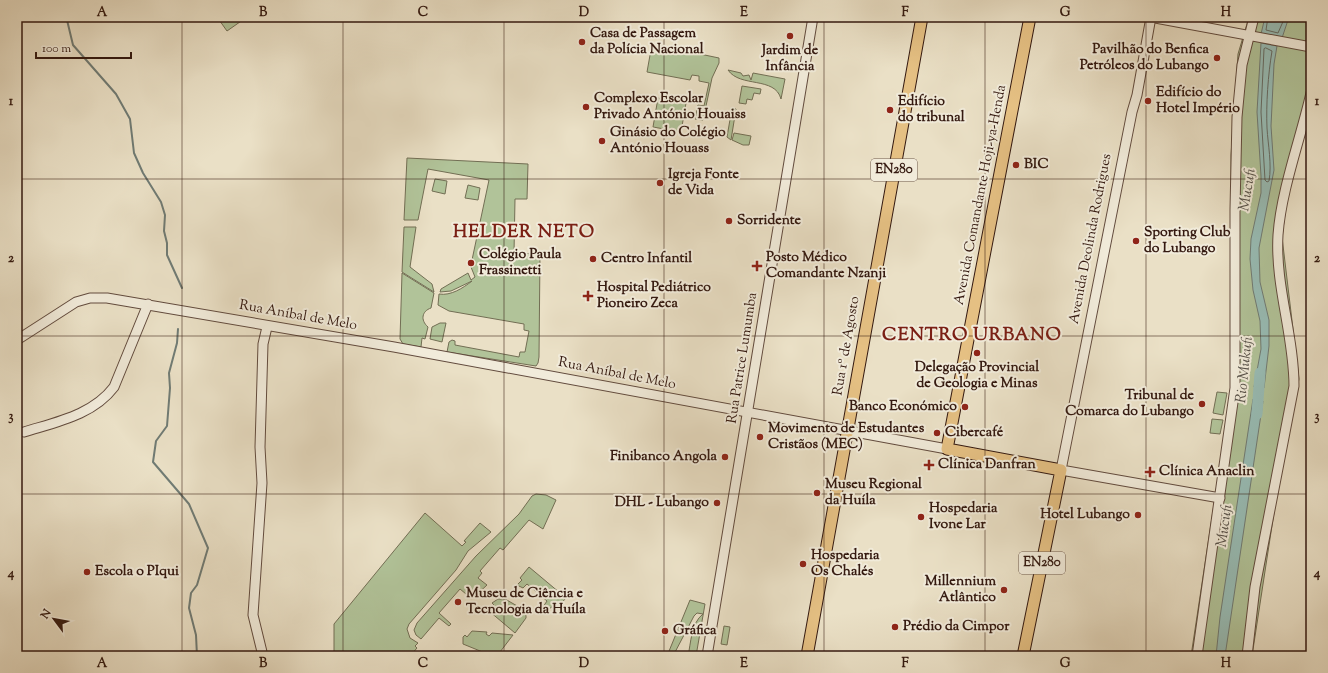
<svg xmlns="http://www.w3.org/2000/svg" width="1328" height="673" viewBox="0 0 1328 673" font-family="'Sorts Mill Goudy',serif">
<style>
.green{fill:#b1c399;stroke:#726e54}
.water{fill:#98bdb6;stroke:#707b74}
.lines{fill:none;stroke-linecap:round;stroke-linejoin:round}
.shore{stroke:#666b63;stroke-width:1}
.stream{stroke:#707b74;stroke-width:2}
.river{stroke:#98bdb6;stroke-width:11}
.minor-casing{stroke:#624b3e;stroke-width:11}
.major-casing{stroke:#341910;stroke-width:13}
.minor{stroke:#f1ebda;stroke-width:9}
.major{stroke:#e5c083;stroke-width:11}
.grid{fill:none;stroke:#341910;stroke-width:1;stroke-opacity:0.55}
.poi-dot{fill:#8f2418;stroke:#f1ebda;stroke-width:1.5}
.labels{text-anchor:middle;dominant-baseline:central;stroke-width:4;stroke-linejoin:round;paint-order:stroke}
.shield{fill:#f1ebda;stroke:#6d584d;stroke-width:1}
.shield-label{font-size:13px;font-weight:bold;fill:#341910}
.poi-label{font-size:14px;font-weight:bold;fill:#341910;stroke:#f1ebda;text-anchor:start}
.street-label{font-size:14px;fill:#341910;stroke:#f1ebda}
.water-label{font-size:15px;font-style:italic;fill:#57524a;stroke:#f1ebda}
.district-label{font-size:18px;font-weight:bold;letter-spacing:1px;fill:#7a1f14;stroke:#f1ebda}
.neatline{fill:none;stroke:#341910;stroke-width:1.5}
.grid-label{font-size:13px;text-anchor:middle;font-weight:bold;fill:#341910}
</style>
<rect width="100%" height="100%" fill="#eae0c6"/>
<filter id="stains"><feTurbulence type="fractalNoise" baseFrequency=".005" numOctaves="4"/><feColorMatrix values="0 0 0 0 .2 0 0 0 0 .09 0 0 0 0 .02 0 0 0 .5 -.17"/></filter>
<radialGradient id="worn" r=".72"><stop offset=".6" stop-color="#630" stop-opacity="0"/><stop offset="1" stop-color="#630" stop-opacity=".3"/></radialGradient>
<!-- green -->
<g class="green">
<polygon points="217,17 247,17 227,31"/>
<polygon points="1249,17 1311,17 1311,103 1287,198 1282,237 1299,379 1277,493 1252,656 1191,656 1229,405 1232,374 1231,155 1238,54"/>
<polygon points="652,44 719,58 719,63 712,78 703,120 695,119 698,105 704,106 709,83 699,81 699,76 692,75 690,80 647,72"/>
<path d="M728 70 741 73 743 76 749 75 751 80 753 73 785 79 781 99C775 76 740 88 728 70Z"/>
<polygon points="742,86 761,89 760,94 754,93 752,100 747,99 746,104 739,103"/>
<polygon points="658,98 686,103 681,132 653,127"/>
<polygon points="732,108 736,109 731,140 727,137"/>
<polygon points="734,133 751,136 749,145 743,145 732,140"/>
<path d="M407 158 528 164 527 199H515L514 253 540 254 539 357 538 363 536 366 447 352 449 342 452 340 455 341V345L519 357 520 352H525L529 331 524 330V324L449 311 438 305 439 294C451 296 463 288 472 281L451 291 440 292 441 289 468 273 471 280 475 277 471 267 472 260 489 180 428 169 418 220H404Z"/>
<polygon points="435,179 447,181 445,194 432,191"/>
<polygon points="468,185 480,188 478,200 465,198"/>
<polygon points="404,227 416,227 410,267 432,284 434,292 402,272"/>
<path d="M402 273 434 293 431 308C422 311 420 320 428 327L425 339 422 338 421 347 403 344 400 339Z"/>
<polygon points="440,323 446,323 442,342 430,339 432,327"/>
<polygon points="1217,392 1227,393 1223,415 1213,413"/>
<polygon points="1212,419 1223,420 1220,434 1210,433"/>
<polygon points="536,494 546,495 556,500 543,529 529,520 503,550 500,548 480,571 482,573 478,578 487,585 472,599 460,589 439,613 451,624 449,626 439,618 421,639 416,635 414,630 417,623 476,556 519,514 532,496"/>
<polygon points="425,513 462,546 466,542 464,541 480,523 491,532 468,551 456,570 409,624 407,629 410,638 418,643 415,646 417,648 410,656 334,656 334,624"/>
<polygon points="529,567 566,598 556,609 553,606 545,612 543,607 547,601 527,584 523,588 517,585 522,580 520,578"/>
<polygon points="498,599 505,599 526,611 526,618 515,633 489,611 494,605 492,603"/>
<path d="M690 600 705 604 696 656H688C691 643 691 623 703 614L697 613 694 616 673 656H667Z"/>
<polygon points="724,626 730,627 727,645 721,644"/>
<polygon points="472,631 487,632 486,634 489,636 492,633 513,635 500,652 490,655 463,644 463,637 465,635 467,637"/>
</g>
<!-- water -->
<g class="water">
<polygon points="1265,17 1289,17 1282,38 1261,34"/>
<polygon points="1261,43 1277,46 1274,64 1271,126 1274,170 1259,248 1260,282 1269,320 1269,346 1264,388 1254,387 1261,349 1260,321 1253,290 1250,259 1251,239 1261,193 1261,176 1257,112"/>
<polygon points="1253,399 1263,401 1225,656 1216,656 1220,617"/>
</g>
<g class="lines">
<!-- shore -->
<g class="shore">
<polyline points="1268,17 1266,30 1278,33 1285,17"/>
<path d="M1266 48 1272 51C1268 75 1266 104 1267 128 1268 145 1272 164 1269 181L1267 182 1265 180 1261 112 1264 49Z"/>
</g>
<!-- stream -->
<g class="stream">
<polyline points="68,17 67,20 73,45 116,94 130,119 134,153 143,173 161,202 165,215 164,231 167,243 167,255 182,288"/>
<polyline points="178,329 177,343 169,373 170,388 167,426 156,441 153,462 189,504 208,548 197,585 191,593 189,608 196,635 197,656"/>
</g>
<!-- river -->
<polyline class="river" points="1257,414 1260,373"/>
<defs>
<g id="minor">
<polyline points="1150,17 1311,47"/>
<polyline points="1151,17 1137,95 1132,112 1061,470 1220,498"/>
<polyline points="17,340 76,302 90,298 107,298 394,347 947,449"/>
<path d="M24 432C56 422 93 415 114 387L148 304"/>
<polyline points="263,656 253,615 262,483 260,447 263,344 267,327"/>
<polyline points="707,656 813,17"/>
<polyline points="1197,656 1235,388 1235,209 1237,117 1242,65 1254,17"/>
<path d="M1247 656 1255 587 1294 386C1294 335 1275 286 1278 235 1281 191 1301 137 1311 93"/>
</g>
<g id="major">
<polyline points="807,656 922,17"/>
<polyline points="1023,656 1061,470 947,449 1030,17"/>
</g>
</defs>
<!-- minor casing -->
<use href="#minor" class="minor-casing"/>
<!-- major casing -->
<use href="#major" class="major-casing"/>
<!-- minor -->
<use href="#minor" class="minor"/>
<!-- major -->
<use href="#major" class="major"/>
</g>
<!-- grid -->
<path class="grid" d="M182 17V656M343 17V656M504 17V656M664 17V656M824 17V656M985 17V656M1146 17V656M17 179H1311M17 336H1311M17 494H1311"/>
<!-- markers -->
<g class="poi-dot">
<circle cx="790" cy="36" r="4"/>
<circle cx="582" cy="42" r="4"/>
<circle cx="1217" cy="58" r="4"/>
<circle cx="1148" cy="101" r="4"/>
<circle cx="586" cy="107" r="4"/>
<circle cx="890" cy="110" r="4"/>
<circle cx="602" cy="141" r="4"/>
<circle cx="1016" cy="165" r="4"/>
<circle cx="660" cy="183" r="4"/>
<circle cx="729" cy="221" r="4"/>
<circle cx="1136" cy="241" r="4"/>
<circle cx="593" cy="259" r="4"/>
<circle cx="471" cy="263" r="4"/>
<path d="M755 260h4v4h4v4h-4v4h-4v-4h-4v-4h4z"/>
<path d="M586 290h4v4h4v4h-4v4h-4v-4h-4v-4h4z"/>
<circle cx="977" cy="353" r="4"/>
<circle cx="1202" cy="404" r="4"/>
<circle cx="965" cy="407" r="4"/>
<circle cx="937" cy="433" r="4"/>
<circle cx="760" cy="437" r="4"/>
<circle cx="725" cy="457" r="4"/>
<path d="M927 459h4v4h4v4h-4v4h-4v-4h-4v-4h4z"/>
<path d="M1148 466h4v4h4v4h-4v4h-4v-4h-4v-4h4z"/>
<circle cx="817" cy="493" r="4"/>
<circle cx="717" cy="503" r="4"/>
<circle cx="1138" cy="515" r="4"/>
<circle cx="921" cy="517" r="4"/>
<circle cx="803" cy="564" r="4"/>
<circle cx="87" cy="572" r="4"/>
<circle cx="1004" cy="590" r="4"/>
<circle cx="458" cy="602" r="4"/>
<circle cx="895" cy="627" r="4"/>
<circle cx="665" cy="631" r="4"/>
</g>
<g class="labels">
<!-- shield labels -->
<g class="shield">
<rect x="871" y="159" width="46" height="22" rx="3"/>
<rect x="1019" y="552" width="46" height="22" rx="3"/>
</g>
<g class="shield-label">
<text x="894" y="170">EN280</text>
<text x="1042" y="563">EN280</text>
</g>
<!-- poi labels -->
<g class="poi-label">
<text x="590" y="34">Casa de Passagem<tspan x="590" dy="16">da Polícia Nacional</tspan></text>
<text x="1209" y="50" text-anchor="end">Pavilhão do Benfica<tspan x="1209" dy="16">Petróleos do Lubango</tspan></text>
<text x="790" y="51" text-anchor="middle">Jardim de<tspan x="790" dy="16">Infância</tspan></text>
<text x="1156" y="93">Edifício do<tspan x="1156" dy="16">Hotel Império</tspan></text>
<text x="594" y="99">Complexo Escolar<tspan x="594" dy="16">Privado António Houaiss</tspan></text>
<text x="898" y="102">Edifício<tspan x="898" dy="16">do tribunal</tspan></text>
<text x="610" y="133">Ginásio do Colégio<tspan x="610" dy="16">António Houass</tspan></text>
<text x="1024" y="165">BIC</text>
<text x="668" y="175">Igreja Fonte<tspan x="668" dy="16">de Vida</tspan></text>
<text x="737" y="221">Sorridente</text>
<text x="1144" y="233">Sporting Club<tspan x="1144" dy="16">do Lubango</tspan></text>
<text x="479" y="255">Colégio Paula<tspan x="479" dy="16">Frassinetti</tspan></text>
<text x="766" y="258">Posto Médico<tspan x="766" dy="16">Comandante Nzanji</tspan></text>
<text x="601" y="259">Centro Infantil</text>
<text x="597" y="288">Hospital Pediátrico<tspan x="597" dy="16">Pioneiro Zeca</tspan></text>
<text x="977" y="368" text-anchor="middle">Delegação Provincial<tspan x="977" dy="16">de Geologia e Minas</tspan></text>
<text x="1194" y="396" text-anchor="end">Tribunal de<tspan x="1194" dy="16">Comarca do Lubango</tspan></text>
<text x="957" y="407" text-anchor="end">Banco Económico</text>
<text x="768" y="429">Movimento de Estudantes<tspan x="768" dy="16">Cristãos (MEC)</tspan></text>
<text x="945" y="433">Cibercafé</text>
<text x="717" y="457" text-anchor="end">Finibanco Angola</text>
<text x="938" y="465">Clínica Danfran</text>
<text x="1159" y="472">Clínica Anaclin</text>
<text x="825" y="485">Museu Regional<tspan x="825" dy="16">da Huíla</tspan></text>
<text x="709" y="503" text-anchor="end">DHL - Lubango</text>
<text x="929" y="509">Hospedaria<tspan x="929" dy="16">Ivone Lar</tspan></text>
<text x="1130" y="515" text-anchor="end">Hotel Lubango</text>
<text x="811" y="556">Hospedaria<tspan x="811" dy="16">Os Chalés</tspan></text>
<text x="95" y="572">Escola o PIqui</text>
<text x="996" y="582" text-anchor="end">Millennium<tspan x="996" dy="16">Atlântico</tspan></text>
<text x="466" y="594">Museu de Ciência e<tspan x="466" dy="16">Tecnologia da Huíla</tspan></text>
<text x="903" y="627">Prédio da Cimpor</text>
<text x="673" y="631">Gráfica</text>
</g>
<!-- street labels -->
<g class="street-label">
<text transform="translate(981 195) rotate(-79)">Avenida Comandante Hoji-ya-Henda</text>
<text transform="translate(1091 239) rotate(-79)">Avenida Deolinda Rodrigues</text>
<text transform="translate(298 316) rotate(10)">Rua Aníbal de Melo</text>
<text transform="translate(847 346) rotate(-80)">Rua 1º de Agosto</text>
<text transform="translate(743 358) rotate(-81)">Rua Patrice Lumumba</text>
<text transform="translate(617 374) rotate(11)">Rua Aníbal de Melo</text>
</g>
<!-- water labels -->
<g class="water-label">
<text transform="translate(1248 190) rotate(-81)">Mucufi</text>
<text transform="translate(1245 370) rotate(-84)">Rio Mukufi</text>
<text transform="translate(1225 526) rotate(-82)">Mucufi</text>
</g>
<!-- district labels -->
<g class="district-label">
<text x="524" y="233">HELDER NETO</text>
<text x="972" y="336">CENTRO URBANO</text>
</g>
</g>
<!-- margin -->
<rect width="1328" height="673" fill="none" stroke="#eae0c6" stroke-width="44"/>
<!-- north arrow -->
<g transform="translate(54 619) rotate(302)" stroke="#f1ebda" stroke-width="3" paint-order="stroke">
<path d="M0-3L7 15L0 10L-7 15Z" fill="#341910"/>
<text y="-6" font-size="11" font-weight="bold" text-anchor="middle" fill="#341910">N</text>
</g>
<!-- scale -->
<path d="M36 52v6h95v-6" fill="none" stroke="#341910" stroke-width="2"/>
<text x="42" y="52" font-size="12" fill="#341910" stroke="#f1ebda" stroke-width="3" paint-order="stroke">100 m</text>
<rect x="22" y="22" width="1284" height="629" class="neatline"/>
<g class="grid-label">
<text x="102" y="16">A</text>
<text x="263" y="16">B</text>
<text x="423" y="16">C</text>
<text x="584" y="16">D</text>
<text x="744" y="16">E</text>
<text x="905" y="16">F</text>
<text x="1065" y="16">G</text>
<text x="1226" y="16">H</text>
<text x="11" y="105">1</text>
<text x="1317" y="105">1</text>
<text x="11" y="262">2</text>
<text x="1317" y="262">2</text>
<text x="11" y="420">3</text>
<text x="1317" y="420">3</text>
<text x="11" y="577">4</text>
<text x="1317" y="577">4</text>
<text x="102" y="667">A</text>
<text x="263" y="667">B</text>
<text x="423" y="667">C</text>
<text x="584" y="667">D</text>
<text x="744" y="667">E</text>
<text x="905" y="667">F</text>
<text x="1065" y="667">G</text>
<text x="1226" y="667">H</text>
</g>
<rect width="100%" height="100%" filter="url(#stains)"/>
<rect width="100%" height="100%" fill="url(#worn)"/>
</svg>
